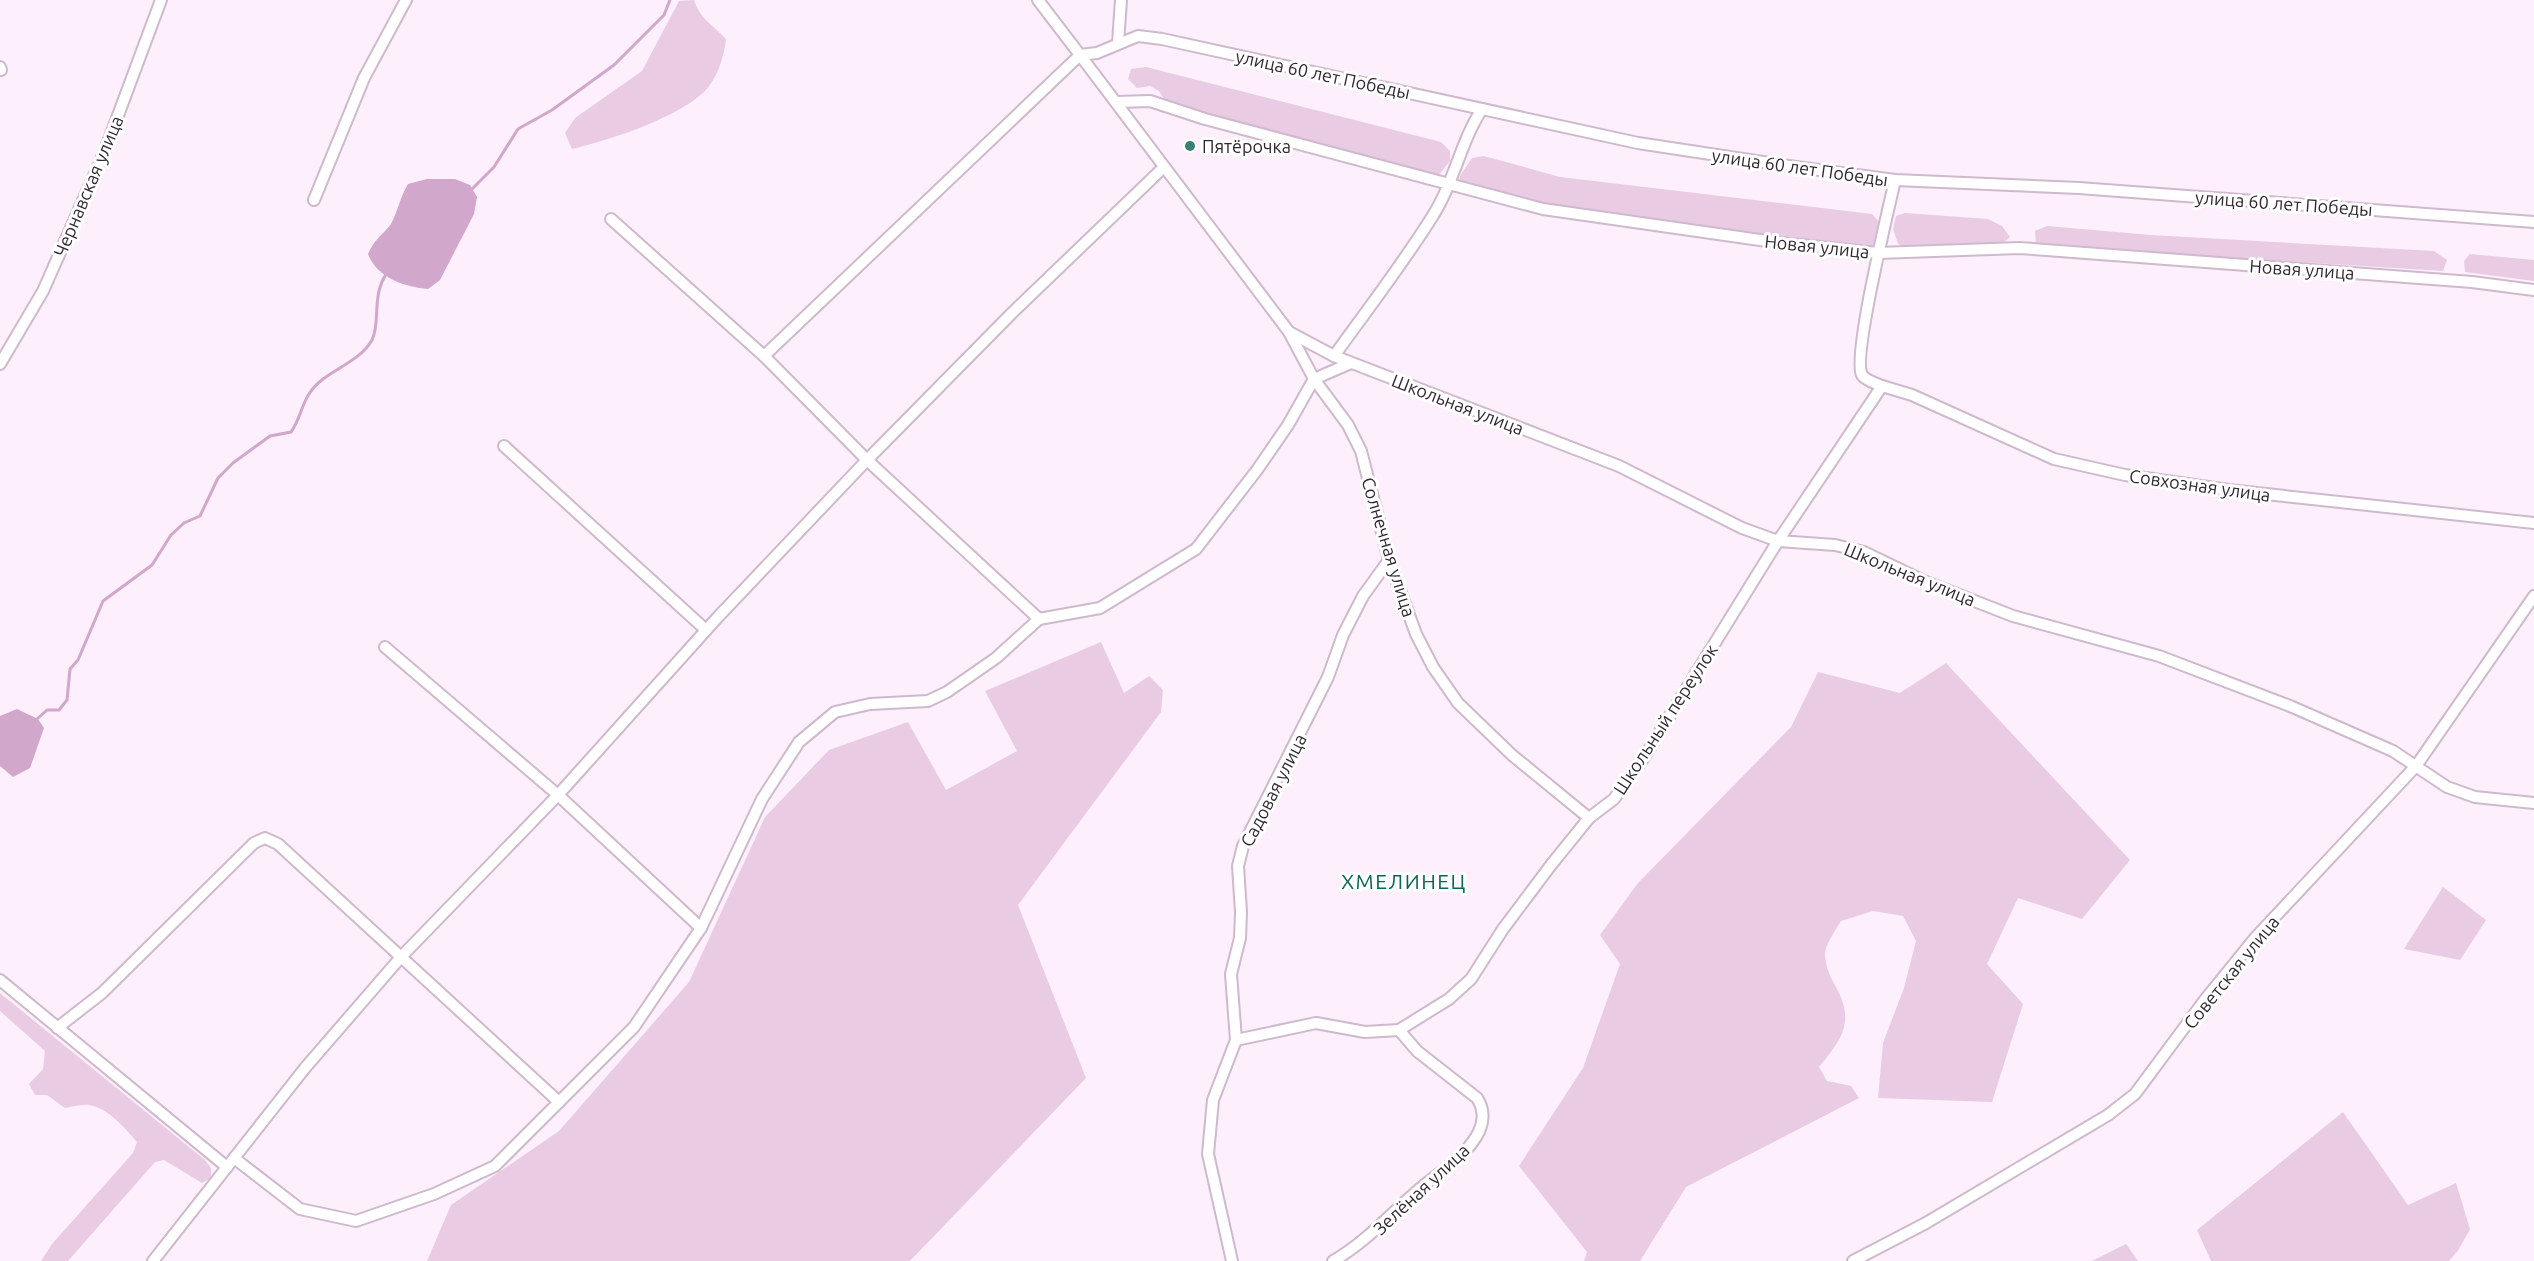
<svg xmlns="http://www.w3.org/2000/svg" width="2534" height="1261" viewBox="0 0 2534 1261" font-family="Ubuntu,sans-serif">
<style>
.green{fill:#e9cce4}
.water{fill:#d2a7cc}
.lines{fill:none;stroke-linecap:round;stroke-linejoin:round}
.stream{stroke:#d2a7cc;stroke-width:3}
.street-casing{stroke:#cfb9cc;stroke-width:14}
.street{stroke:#fff;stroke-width:10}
.poi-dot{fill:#3a7f73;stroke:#fff;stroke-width:2}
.labels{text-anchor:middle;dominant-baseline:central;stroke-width:6;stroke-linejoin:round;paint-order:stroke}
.street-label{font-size:18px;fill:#312830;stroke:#fff}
.poi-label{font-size:18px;fill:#312830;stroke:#fff;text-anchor:start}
.quarter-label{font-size:21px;letter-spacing:1.5px;fill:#09665a;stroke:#fff}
</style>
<rect width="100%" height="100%" fill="#fdeffb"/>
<!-- green -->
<g class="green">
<path d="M694 0C701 20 711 23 726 39 724 57 717 80 703 93 674 119 610 140 572 149L565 133 575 118 642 71 679 1Z"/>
<polygon points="1146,67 1441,142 1450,151 1450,161 1437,177 1167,104 1159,91 1150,86 1137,88 1128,79 1131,69"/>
<polygon points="1484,156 1560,177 1872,214 1879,222 1876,241 1871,249 1787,242 1547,207 1459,184 1460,176 1472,158"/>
<polygon points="1905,213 1988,219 2002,226 2010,237 2002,244 1909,248 1898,244 1893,229 1896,216"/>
<polygon points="2047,226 2151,235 2434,251 2447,260 2443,271 2036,246 2035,231"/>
<polygon points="2470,254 2534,260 2534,281 2465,272 2464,261"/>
<polygon points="1101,642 1124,693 1149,676 1163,690 1161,712 1018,905 1086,1078 910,1261 427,1261 451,1205 559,1131 689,982 765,817 829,750 908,722 946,790 1017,751 985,691"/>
<path d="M1946 663 2130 860 2082 919 2018 898 1987 964 2023 1004 1992 1102 1878 1098 1883 1043 1904 988 1916 941 1903 916 1873 911 1841 921C1836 930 1825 944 1825 954 1825 967 1831 978 1837 989 1855 1023 1841 1040 1819 1067L1827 1081 1851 1086 1859 1098 1686 1187 1640 1261H1584L1587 1252 1519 1166 1583 1068 1620 964 1600 935 1638 883 1791 727 1818 672 1900 693Z"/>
<polygon points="2443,887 2486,920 2460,960 2404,949"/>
<path d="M0 993 205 1160 211 1168V1178L202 1183 164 1160 155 1162 68 1261H41L52 1244 133 1153 137 1142C125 1128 108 1108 89 1105 82 1104 72 1107 65 1108L47 1095H35L29 1084 43 1069 45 1051 0 1011Z"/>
<polygon points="2343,1112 2408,1205 2456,1183 2470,1229 2459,1249 2449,1261 2211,1261 2197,1230"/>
<polygon points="2126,1244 2138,1261 2092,1261"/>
</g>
<!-- water -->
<g class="water">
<path d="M427 179H455L470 185 477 197 474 214 440 280 428 289C405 287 377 278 368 254 375 238 383 235 391 224 398 211 400 197 408 184Z"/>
<polygon points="17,709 38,719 44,728 30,768 13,777 0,766 0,716"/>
</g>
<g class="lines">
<!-- stream -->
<g class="stream">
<polyline points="471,190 494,167 518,129 552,110 614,65 664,15 670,0"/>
<path d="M36 720 47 710H59L67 700 70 669 78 660 103 601 152 565 171 535 184 523 200 516 218 478 233 463 270 436 291 432C300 420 301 406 309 394 324 370 358 365 372 340 381 322 371 295 387 273"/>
</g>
<defs>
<g id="street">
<polyline points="1118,43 1121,0"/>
<polyline points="1080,55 1097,53 1138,36 1162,39 1638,143 1796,167 1895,180 2079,188 2534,222"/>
<polyline points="1080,55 1289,332 1314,379 1348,425 1361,451 1389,560 1416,634 1433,667 1458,703 1512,755 1589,818"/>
<polyline points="0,67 1,70"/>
<polyline points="1116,102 1150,101 1205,119 1543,209 1781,243 1878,253 2020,248 2472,282 2534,290"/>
<polyline points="1164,167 1012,313 867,460 1039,619 1100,608 1196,549 1257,470 1288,425 1314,379 1351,363"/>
<polyline points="314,200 364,78 406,0"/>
<polyline points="611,219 764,356"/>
<polyline points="1289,332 1334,356 1619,466 1742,528 1778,541 1835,545 1864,552 1926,582 2013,616 2159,656 2290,706 2393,751 2447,787 2475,797 2534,803"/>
<path d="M1334 356C1367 310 1402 265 1432 217 1454 183 1460 143 1482 109"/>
<polyline points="0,364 43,291 104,153 161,0"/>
<polyline points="1882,386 1912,395 2054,459 2125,475 2229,490 2534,523"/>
<polyline points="504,446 706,630"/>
<polyline points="385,647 558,795 701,928"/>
<polyline points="0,980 227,1167"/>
<polyline points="57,1028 102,993 254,843 265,838 278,844 559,1102"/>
<path d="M1236 1040 1316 1023 1365 1032 1399 1030 1449 999 1471 979 1503 929 1551 865 1589 818 1614 799 1643 759 1778 541 1882 386C1876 383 1866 381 1862 375 1852 358 1889 207 1895 180"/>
<polyline points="234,1158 300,1209 356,1221 434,1194 495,1166 634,1027 701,928 762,799 799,742 835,712 870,704 928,701 947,692 996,658 1039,619"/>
<polyline points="153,1261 305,1068 401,957 558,795 717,618 867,460 764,356 1080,55 1038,0"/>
<polyline points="1232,1261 1208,1154 1213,1100 1236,1040 1231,974 1240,938 1241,912 1238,866 1243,846 1328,677 1343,635 1363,596 1389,560"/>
<path d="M1333 1261C1366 1242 1387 1217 1415 1193 1435 1175 1462 1160 1476 1137 1484 1124 1485 1110 1477 1098L1417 1051 1399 1030"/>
<polyline points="1853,1261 1926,1223 2108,1115 2135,1094 2204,1001 2256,937 2416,766 2534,596"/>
</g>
</defs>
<!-- street casing -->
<use href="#street" class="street-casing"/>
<!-- street -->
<use href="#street" class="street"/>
</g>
<!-- markers -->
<circle class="poi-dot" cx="1190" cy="146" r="6"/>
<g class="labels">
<!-- street labels -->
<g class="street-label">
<text transform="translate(1323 74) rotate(12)">улица 60 лет Победы</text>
<text transform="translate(1800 167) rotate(8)">улица 60 лет Победы</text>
<text transform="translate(88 186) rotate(-67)">Чернавская улица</text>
<text transform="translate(2284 203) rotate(4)">улица 60 лет Победы</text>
<text transform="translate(1817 246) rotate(6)">Новая улица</text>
<text transform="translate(2302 269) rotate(4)">Новая улица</text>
<text transform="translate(1458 404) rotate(21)">Школьная улица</text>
<text transform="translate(2200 485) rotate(8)">Совхозная улица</text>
<text transform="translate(1389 547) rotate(73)">Солнечная улица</text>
<text transform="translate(1910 574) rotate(22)">Школьная улица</text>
<text transform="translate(1665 719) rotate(-57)">Школьный переулок</text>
<text transform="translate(1273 790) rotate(-63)">Садовая улица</text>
<text transform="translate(2231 972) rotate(-51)">Советская улица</text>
<text transform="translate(1421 1189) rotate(-43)">Зелёная улица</text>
</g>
<!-- poi labels -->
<g class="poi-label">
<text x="1202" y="146">Пятёрочка</text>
</g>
<!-- quarter labels -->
<g class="quarter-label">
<text x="1404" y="881">ХМЕЛИНЕЦ</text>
</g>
</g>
</svg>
